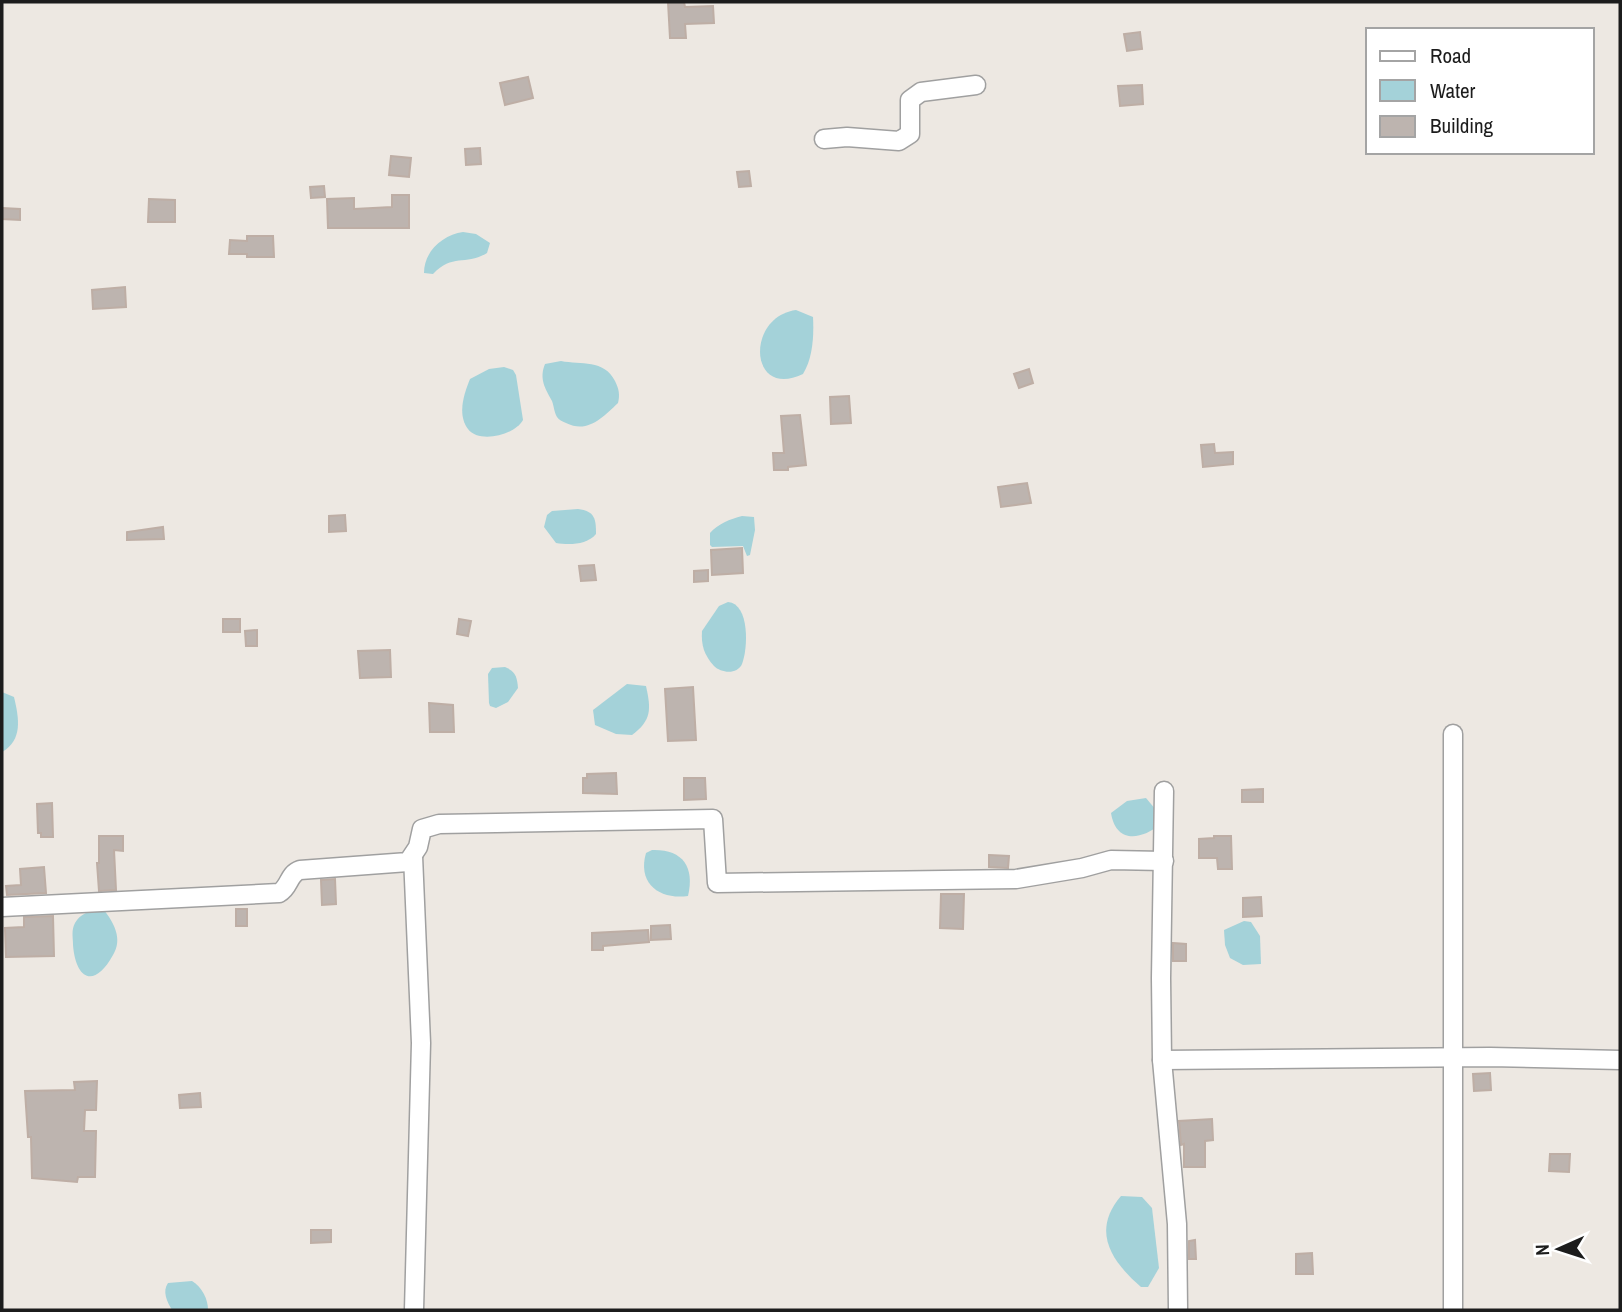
<svg xmlns="http://www.w3.org/2000/svg" width="1622" height="1312" viewBox="0 0 1622 1312" font-family="'Archivo Narrow',sans-serif">
<style>
.water{fill:#a4d2d9}
.building{fill:#bdb4af;stroke:#beaea5;stroke-width:2}
.lines{fill:none;stroke-linecap:round;stroke-linejoin:round}
.minor-casing{stroke:#a0a0a0;stroke-width:21}
.minor{stroke:#fff;stroke-width:18}
</style>
<rect width="100%" height="100%" fill="#ede8e2"/>
<g class="water">
<path d="M463 232 476 234 490 243 487 253C466 266 453 253 433 274L424 273C424 251 443 235 463 232Z"/>
<path d="M796 310 813 317C814 335 813 358 803 374 749 400 745 317 796 310Z"/>
<path d="M561 361C581 365 604 359 615 381 619 389 620 395 618 403 603 417 588 434 566 423 562 421 559 420 557 417 554 412 554 406 552 401 545 388 539 379 545 364Z"/>
<path d="M504 367 513 370 516 375 523 420C515 435 479 444 468 429 457 414 464 394 470 379L489 369Z"/>
<path d="M578 509C595 511 596 519 596 534 587 545 569 545 556 543L544 527 547 515 552 511Z"/>
<path d="M742 516 754 517 755 530 750 555 747 556 743 546 712 547 710 545V533C718 524 730 519 742 516Z"/>
<path d="M728 602C750 604 748 649 742 664 737 675 721 673 714 666 704 655 701 645 702 631L719 606Z"/>
<path d="M505 667C516 672 517 677 518 688L508 702 496 708 490 706 489 703 488 674 492 668Z"/>
<path d="M627 684 646 686C651 709 652 720 632 735L616 734 595 725 593 710Z"/>
<path d="M2 692 14 697C19 718 23 740 2 752Z"/>
<path d="M1146 798 1156 810 1161 824C1141 840 1116 844 1111 813L1127 801Z"/>
<path d="M652 850C682 849 695 866 688 896 660 900 637 884 646 853Z"/>
<path d="M98 909 104 910C114 923 123 939 113 955 95 988 76 981 73 945 73 938 71 930 75 923 80 914 89 911 98 909Z"/>
<path d="M1244 921 1251 922 1260 936 1261 964 1243 965 1230 958 1225 945 1224 930Z"/>
<path d="M1121 1196 1142 1197 1152 1208 1159 1268 1148 1287H1141C1111 1261 1091 1231 1121 1196Z"/>
<path d="M192 1281C202 1287 208 1299 208 1310H172C167 1302 162 1291 168 1283Z"/>
</g>
<g class="building">
<path d="M668 2H684L685 7 713 6 714 23 685 24 686 38H670Z"/>
<path d="M1140 32 1142 49 1127 51 1124 34Z"/>
<path d="M528 77 533 98 505 105 500 83Z"/>
<path d="M1142 85 1143 104 1120 106 1118 86Z"/>
<path d="M480 148 481 164 466 165 465 149Z"/>
<path d="M391 156 411 158 409 177 389 175Z"/>
<path d="M749 171 751 186 739 187 737 172Z"/>
<path d="M324 186 325 197 311 198 310 187Z"/>
<path d="M392 195H409V228H328L327 199 354 198V209L392 207Z"/>
<path d="M149 199 175 200V222H148Z"/>
<path d="M2 208 20 209V220L2 219Z"/>
<path d="M247 236H273L274 257H247V254H229L230 240 247 241Z"/>
<path d="M125 287 126 307 93 309 92 290Z"/>
<path d="M1029 369 1033 383 1019 388 1014 374Z"/>
<path d="M849 396 851 423 831 424 830 397Z"/>
<path d="M800 415 806 465 788 467V470H774L773 453H784L781 416Z"/>
<path d="M1214 444 1215 453 1233 452V464L1203 467 1201 445Z"/>
<path d="M1027 483 1031 503 1001 507 998 487Z"/>
<path d="M345 515 346 531 329 532V516Z"/>
<path d="M163 527 164 539 127 540V532Z"/>
<path d="M742 548 743 573 712 575 711 550Z"/>
<path d="M594 565 596 580 581 581 579 566Z"/>
<path d="M708 570V581L694 582V571Z"/>
<rect x="223" y="619" width="17" height="13"/>
<path d="M459 619 471 621 468 636 457 634Z"/>
<path d="M257 630V646H246L245 631Z"/>
<path d="M390 650 391 677 360 678 358 651Z"/>
<path d="M693 687 696 740 668 741 665 689Z"/>
<path d="M429 703 453 705 454 732H430Z"/>
<path d="M616 773 617 794 583 793V778H587V774Z"/>
<path d="M684 778H705L706 799 684 800Z"/>
<path d="M1263 789V802H1242V790Z"/>
<path d="M52 803 53 837H41V833H38L37 804Z"/>
<path d="M99 836H123V851L114 850 116 890 99 891 97 863H99Z"/>
<path d="M1214 836H1231L1232 869H1218L1217 858H1199V839L1214 838Z"/>
<path d="M989 855 1009 856 1008 868 989 867Z"/>
<path d="M44 867 46 893 7 895 6 886 21 885 20 869Z"/>
<path d="M335 879 336 904 322 905 321 880Z"/>
<path d="M941 894H964L963 929 940 928Z"/>
<path d="M1261 897 1262 916 1243 917V898Z"/>
<rect x="236" y="909" width="11" height="17"/>
<path d="M53 916 54 956 6 957 5 928 24 927V917Z"/>
<path d="M670 925 671 939 651 940V926Z"/>
<path d="M648 930 649 942 603 946V950H592V933Z"/>
<path d="M1173 943 1186 944V961H1173Z"/>
<path d="M1490 1073 1491 1090 1474 1091 1473 1074Z"/>
<path d="M97 1081 96 1110H85L84 1131H96L95 1177H78L77 1182 32 1178 31 1137H28L25 1091 75 1090 74 1082Z"/>
<path d="M200 1093 201 1107 180 1108 179 1095Z"/>
<path d="M1212 1119 1213 1140 1205 1141V1167H1184V1144L1181 1145 1179 1121Z"/>
<path d="M1550 1154H1570L1569 1172 1549 1171Z"/>
<path d="M311 1230H331V1242L311 1243Z"/>
<path d="M1195 1240 1196 1259H1189V1241Z"/>
<path d="M1312 1253 1313 1274H1296V1254Z"/>
</g>
<g class="lines">
<g class="minor-casing">
<g id="minor">
<path d="M824 139 847 137 899 141 910 134V100L921 92 976 85"/>
<path d="M1453 734V1310"/>
<path d="M1164 791 1161 978 1162 1060 1177 1224 1178 1308"/>
<path d="M413 856 421 1043 414 1310"/>
<path d="M2 907 279 893C290 887 288 874 300 870L408 862 418 847 422 829 439 824 713 819 717 883 1016 879 1082 868 1111 860 1164 861"/>
<path d="M1162 1060 1490 1057 1620 1060"/>
</g>
</g>
<use href="#minor" class="minor"/>
</g>
<rect width="1622" height="1312" fill="none" stroke="#1c1c1c" stroke-width="7"/>
<rect x="1366" y="28" width="228" height="126" fill="#ffffff" stroke="#a4a4a4" stroke-width="2"/>
<rect x="1380" y="51" width="35" height="10" fill="#ffffff" stroke="#a4a4a4" stroke-width="2"/>
<text x="1430" y="63" font-size="21" fill="#1c1c1c">Road</text>
<rect x="1380" y="80" width="35" height="21" fill="#a4d2d9" stroke="#a4a4a4" stroke-width="2"/>
<text x="1430" y="98" font-size="21" fill="#1c1c1c">Water</text>
<rect x="1380" y="116" width="35" height="21" fill="#bdb4af" stroke="#a4a4a4" stroke-width="2"/>
<text x="1430" y="133" font-size="21" fill="#1c1c1c">Building</text>
<g transform="translate(1559 1249) rotate(267)" stroke="#ffffff" stroke-width="5" paint-order="stroke">
<path d="M0-5L12 26L0 18L-12 26Z" fill="#1c1c1c"/>
<text y="-10" font-size="19" font-weight="bold" text-anchor="middle" fill="#1c1c1c">N</text>
</g>
</svg>
